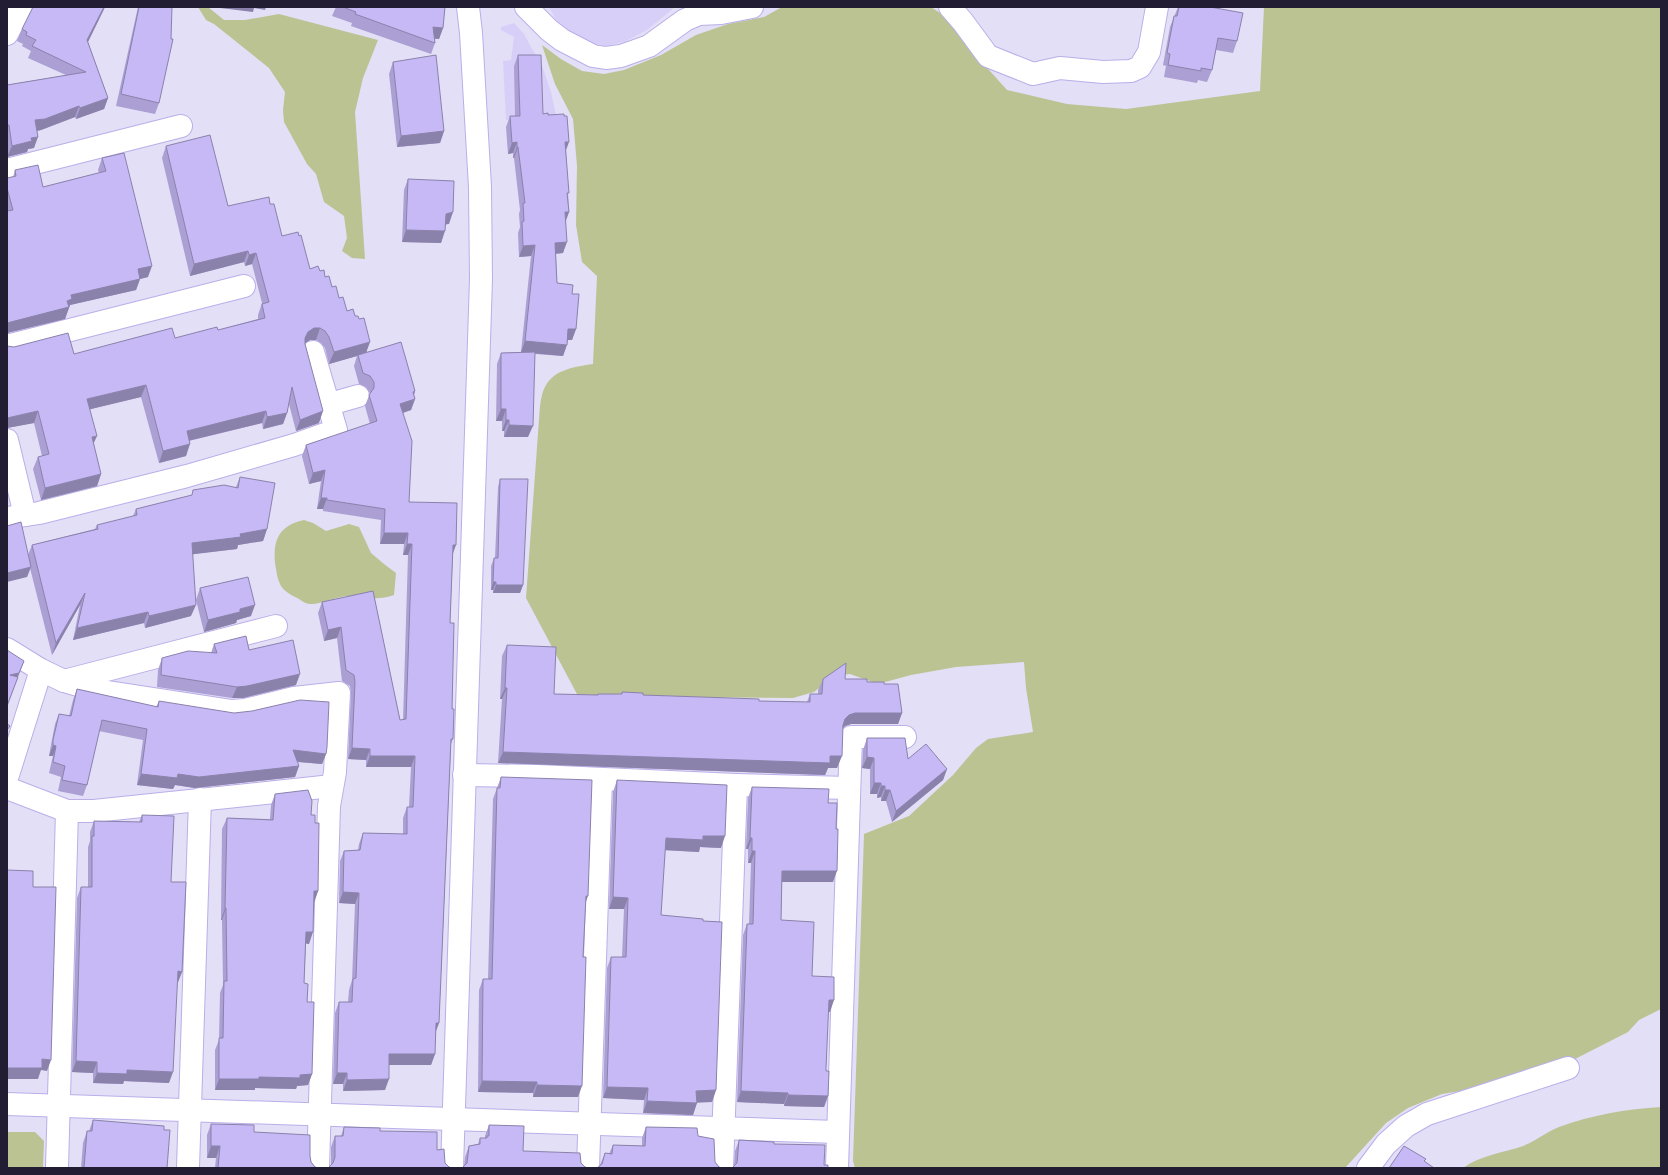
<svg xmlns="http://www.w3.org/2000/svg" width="1668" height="1175" viewBox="0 0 1668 1175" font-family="Helvetica,sans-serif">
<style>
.built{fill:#d8cff8}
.green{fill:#bcc393}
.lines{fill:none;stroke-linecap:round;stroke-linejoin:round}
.minor-casing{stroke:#bbaee9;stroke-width:24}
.minor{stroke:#fff;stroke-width:22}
.wall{fill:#ab9fd3}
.shaded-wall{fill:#8b82ac}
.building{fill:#c7b9f5;stroke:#8b82ac}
</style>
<rect width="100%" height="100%" fill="#e3dff7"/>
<g class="built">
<path d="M549 7H675L647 30 624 42 606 46 590 43 574 34 558 23Z"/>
<path d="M514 23 524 34 532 49 541 62 551 92 556 115 506 120 503 61 511 60 514 37 501 30V27Z"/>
</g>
<g class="green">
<path d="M198 7H208L224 20H245L279 14 378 40 363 78 355 112 365 259 352 258 342 251 347 238 344 216 324 202 316 174 307 164 284 122 283 110 285 92 269 68 214 24 206 20Z"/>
<path d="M782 7H931L952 21 981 61 1007 90 1067 104 1126 109 1260 91 1264 7H1661V1009L1639 1020 1628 1032 1575 1059 1490 1086 1442 1094 1408 1108 1386 1123 1345 1168H855L853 1161 864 834 909 816 953 775 976 748 988 739 1033 732 1026 688 1024 662 956 667 911 675 878 684 850 674 834 676 814 692 793 698 578 696 526 598 540 406C541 400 542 392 545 387 554 369 575 367 593 364L597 276 582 262 576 225 577 166 573 119 555 84 542 45 561 59 582 71 604 74 624 70 661 55 696 35 728 24 764 17Z"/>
<path d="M304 520 313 523 326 531 349 524 359 527 371 553 384 564 396 573 394 595C378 601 366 597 349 596 337 596 320 605 310 604 306 604 302 601 299 599 293 596 285 592 281 586 278 581 277 575 276 569 272 544 276 526 304 520Z"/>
<path d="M1661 1107V1168H1463C1481 1155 1503 1153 1523 1146 1536 1141 1546 1132 1559 1127 1592 1115 1626 1109 1661 1107Z"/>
<path d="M7 1132H35L44 1141 43 1168H7Z"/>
</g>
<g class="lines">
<g class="minor-casing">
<g id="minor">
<path d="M526 7 549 30 562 40 593 56 606 58 621 56 649 46 685 20 699 14 721 13 752 7"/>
<path d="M950 7 963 22 988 56 1033 74 1060 68 1103 72 1131 71 1140 67 1149 52 1157 7"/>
<path d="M7 34 21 7"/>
<path d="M7 170 181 126"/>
<path d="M7 346 244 286"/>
<path d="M330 404 358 396"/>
<path d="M7 440 25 515"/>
<path d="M7 518 39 513 187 476 294 445 336 430 313 352"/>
<path d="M7 649 41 670 64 681 95 690 232 711 245 710 294 698 339 693 335 772 329 806 318 1168"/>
<path d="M64 681 276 626"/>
<path d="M464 775 537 776 736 785 849 788"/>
<path d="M7 778 41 670"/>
<path d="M7 788 67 811H94L332 786"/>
<path d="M7 1104 837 1132"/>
<path d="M57 1168 67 811"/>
<path d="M188 1168 200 799"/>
<path d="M452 1168 481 279 480 187 471 33 468 7"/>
<path d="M588 1168 601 779"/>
<path d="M722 1168 736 785"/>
<path d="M837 1168 851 737H905"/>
<path d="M1368 1168 1386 1144 1406 1126 1427 1114 1568 1068"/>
</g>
</g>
<use href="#minor" class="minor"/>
</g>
<g class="wall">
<path d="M105 7 88 42 108 98 104 109 76 119 75 117 41 130 37 131 34 148 28 149 27 152 7 157V85L66 75 28 58 31 51 22 46 23 44 17 41 22 29Z"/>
<path d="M138 7H172L159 103 155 114 116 106Z"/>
<path d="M336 7H445L443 28 439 39H434L435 43 431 54 351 26 352 23 332 16Z"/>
<path d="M1178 7H1210L1237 41 1233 53 1216 50 1212 70 1207 82 1198 80 1197 83 1164 77 1166 66 1163 65 1170 27Z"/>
<path d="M518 55 543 114 548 115 566 151 569 212 566 220 563 253 556 254 557 283 572 294 576 329 572 340H568L563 356 535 354 528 437H504V431H502V421H496L497 364 501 353 521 352 531 256 519 257 518 233 520 227 519 214 520 210 514 158H513V153L508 154 506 127 510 116H515L514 66Z"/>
<path d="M393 62 444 131 440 143 397 147 389 74Z"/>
<path d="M166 146 228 206 270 204 282 236 310 269 320 271 325 277 332 287 347 311 355 316 367 352 415 391 414 395 415 399 411 410 403 413 409 502 453 553 450 623 453 739 451 744 439 1023 435 1032V1054L431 1065H389L385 1090 343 1091V1084H333L335 1013 339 1002H348L349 990 352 980 355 904 339 903 340 861 344 851 358 850 359 844 363 833 403 834V818L407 807H409L411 767H366V760L348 759 351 693 350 686 342 681 337 638 324 641 318 613 322 602 373 591 400 720H403L408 555H403L404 544H380L381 520 323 511V509H317L321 481 309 484 302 456 306 445 370 424 365 406 370 393 366 387 359 384 354 366 357 356 329 364 325 348 321 343 316 340H310L305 343 319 423 296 431 289 404 287 413 283 424 263 429 262 423 189 441 186 456 159 463 141 397 90 409 93 444 101 474 97 486 41 500 33 469 38 457 42 456 34 423 7 428 74 354 175 338 218 330 258 319V315L262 303 252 264 245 266 244 262 190 276 162 158Z"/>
<path d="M102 158 148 277 140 279 136 290 70 305 65 319 7 333V178L13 177 15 170 43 187 99 173 98 170Z"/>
<path d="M408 179 449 224H446L441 243 402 242 404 190Z"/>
<path d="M240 477 267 529 263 541 238 545 237 549 192 554 191 616 145 628 144 623 73 640 80 605 52 655 30 568 27 577 28 555 32 545 95 529 97 525 133 516 136 509 192 495 193 490 236 487Z"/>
<path d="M500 479 523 585 520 593H493V590H491V566L494 558H495L498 487Z"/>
<path d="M200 588 251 616 237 620 236 623 204 632 196 600Z"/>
<path d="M214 644 249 650 296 685 243 698H232L157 687 158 670 162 658 211 653Z"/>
<path d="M507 645 554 694 597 695 598 694H621L622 692 643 695 759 701 807 702 810 694H818V690L823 679H845L884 684 902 713 898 724H851L845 726 843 728 837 768H828L825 775 498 763 502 699H500L502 656Z"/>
<path d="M77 689 156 707 159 701 326 754 322 764 297 762 299 766 295 777 195 788 175 785 173 789 137 785 143 740 99 731 87 785 83 796 58 791 61 777 49 773 53 756H49L50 750 55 724 59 714 69 716 73 700Z"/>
<path d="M867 738 908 759 947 769 943 780 892 822 886 801H881V797L877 798V794H870V769L862 768 863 750Z"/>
<path d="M501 777 585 904 578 1097H533V1093L478 1092 479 990 483 979H488L493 799Z"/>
<path d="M617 780 721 848 700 847 699 852 665 850 661 915 716 1090 712 1102H697L693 1115 643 1113 644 1100 603 1098 607 968 611 957H622L624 909H609L613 792Z"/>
<path d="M752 787 828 803 833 882H782L781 920 812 976 830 1012H828L826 1068 828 1096 824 1107 784 1106V1104L737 1102 743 935 747 924H749L751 863H748V849H746L748 798Z"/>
<path d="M275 794 311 815 318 891 314 902 309 944 306 943 304 983 307 1002 312 1074 308 1085 297 1086 296 1089 255 1088V1090H215V1050L219 1040 220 993 223 985 222 920H221L222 829 227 818 270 819 271 805Z"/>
<path d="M142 815 171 882 182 972 178 982H177L169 1083 124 1081 123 1084 93 1083V1073L72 1072 77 898 81 887H88V847L90 841V832L94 821 139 822Z"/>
<path d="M93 1120 167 1168H81L83 1143 87 1131H89Z"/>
<path d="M211 1124 254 1132 310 1156 311 1162 315 1167 318 1168H215L216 1158H207V1135Z"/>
<path d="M489 1125 523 1151 581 1163 585 1167 462 1168 464 1166 465 1157 469 1146 478 1144 480 1138H485V1136Z"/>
<path d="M344 1127 380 1131 437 1150 445 1163 449 1167 328 1168 331 1165V1147L335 1136H341Z"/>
<path d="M646 1127 698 1136 715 1162 719 1167 600 1165 605 1153 609 1154 613 1145 642 1146V1138Z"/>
<path d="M739 1140 774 1144 824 1165 732 1168 734 1166 735 1151Z"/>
</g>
<g class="shaded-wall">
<path d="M104 7H105L83 52 87 40Z"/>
<path d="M221 7H266L265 10 254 8 253 12 220 8Z"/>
<path d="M433 27 443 28 439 39 429 38Z"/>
<path d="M108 98 104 109 76 119 80 108Z"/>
<path d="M79 106 75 117 41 130 31 132 35 120Z"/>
<path d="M444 131 440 143 397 147 401 136Z"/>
<path d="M38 137 34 148 28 149 27 152 7 157 12 146 31 138Z"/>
<path d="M517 142 513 153 508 154 512 143Z"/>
<path d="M565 142H569L565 153Z"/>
<path d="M517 147H518L514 158H513Z"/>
<path d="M453 212 449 224 442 225 446 214Z"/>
<path d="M565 212H569L565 223Z"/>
<path d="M406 230 445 231 441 243 402 242Z"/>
<path d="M567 242 563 253 551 254 555 243Z"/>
<path d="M535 245 531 256 519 257 523 246Z"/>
<path d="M248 251 244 262 190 276 194 264Z"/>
<path d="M256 253 252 264 245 266 249 255Z"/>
<path d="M152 266 148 277 140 279 136 290 70 305 65 319 7 333V323L67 301 71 295 138 269Z"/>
<path d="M314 328H320L316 340H310L304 344 305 338 308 332Z"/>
<path d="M568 329H576L572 340H564Z"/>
<path d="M525 341 567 345 563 356 521 352Z"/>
<path d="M370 342 366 353 358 355 357 356 329 364 334 352Z"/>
<path d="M146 385 141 397 83 411 87 399Z"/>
<path d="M415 391 412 401 415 399 411 410 396 415 400 404 413 392Z"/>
<path d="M501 409H506L502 421H496Z"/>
<path d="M38 411 34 423 7 428V418Z"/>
<path d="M266 411 262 423 183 442 187 431Z"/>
<path d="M323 411 319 423 296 431 300 420Z"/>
<path d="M287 413 283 424 263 429 267 417Z"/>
<path d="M506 420H509L504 431H502Z"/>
<path d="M509 425 533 426 528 437H504Z"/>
<path d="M97 436 92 447V437Z"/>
<path d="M190 444 186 456 159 463 163 451Z"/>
<path d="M325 470 321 481 309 484 313 473Z"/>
<path d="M101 474 97 486 41 500 45 488Z"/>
<path d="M321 498H327L323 509H317Z"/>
<path d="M267 529 263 541 238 545 237 549 187 555 192 543 240 534Z"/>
<path d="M384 533H408L404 544H380Z"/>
<path d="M407 544H412L408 555H403Z"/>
<path d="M453 545H456L452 556Z"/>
<path d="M31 567 27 577 7 582V573Z"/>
<path d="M493 582H496L493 590H491Z"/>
<path d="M496 585H523L520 593H493Z"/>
<path d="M85 593 80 605 52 655 56 643Z"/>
<path d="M196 605 191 616 145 628 149 616Z"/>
<path d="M255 605 251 616 237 620 236 623 204 632 208 620 240 609Z"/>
<path d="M148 612 144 623 73 640 77 628Z"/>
<path d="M341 627 337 638 324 641 328 630Z"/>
<path d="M24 661 7 706 10 675Z"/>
<path d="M300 674 296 685 243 698H232L237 687Z"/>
<path d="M505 688H507L502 699H500Z"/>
<path d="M855 713H902L898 724H851L845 726 841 730 845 719 849 715Z"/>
<path d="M53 745 56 746 53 756H49Z"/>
<path d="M352 748 370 749 366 760 348 759Z"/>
<path d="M293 750 326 754 322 764 289 761Z"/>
<path d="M503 752 830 756H842L837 768H828L825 775 498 763Z"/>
<path d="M370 756H415L411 767H366Z"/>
<path d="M867 757 874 758 870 769 862 768Z"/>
<path d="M299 766 295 777 195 788 175 785 173 789 137 785 141 774H178Z"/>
<path d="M947 769 943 780 892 822 896 811Z"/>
<path d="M874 783H881L877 794H870Z"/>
<path d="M881 786H885L881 797 877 798Z"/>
<path d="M885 790H890L886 801H881Z"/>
<path d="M703 836H725L721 848 700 847 699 852 662 850 666 838Z"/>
<path d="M750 838H752L748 849H746Z"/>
<path d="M752 851H755L751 863H748Z"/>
<path d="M782 871H837L833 882H778Z"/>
<path d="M314 891H318L314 903Z"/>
<path d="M343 892 359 893 355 904 339 903Z"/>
<path d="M586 896H588L584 907Z"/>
<path d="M613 897 628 898 624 909H609Z"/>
<path d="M225 908H226L222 920H221Z"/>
<path d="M306 932H313L309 944 302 943Z"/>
<path d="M178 971 182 972 178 982H174Z"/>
<path d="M829 1000H834L830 1012 825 1011Z"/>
<path d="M436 1023H439L435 1034Z"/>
<path d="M389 1054H435L431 1065H385Z"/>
<path d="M42 1059 51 1060 47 1071 41 1070 38 1079H7V1068Z"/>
<path d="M76 1061 97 1062 93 1073 72 1072Z"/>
<path d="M127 1070 173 1072 169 1083 124 1081 123 1084 93 1083 97 1073Z"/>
<path d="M337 1073H347L343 1084H333Z"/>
<path d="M312 1074 308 1085 297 1086 296 1089 255 1088V1090H215L219 1079Z"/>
<path d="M389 1079 385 1090 343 1091 347 1080Z"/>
<path d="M482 1081 537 1082 533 1093 478 1092Z"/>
<path d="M537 1085 582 1086 578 1097H533Z"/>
<path d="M607 1087 648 1088 644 1100 603 1098Z"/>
<path d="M716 1090 712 1102 692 1103 696 1091Z"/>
<path d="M741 1091 788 1093 784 1104 737 1102Z"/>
<path d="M788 1095 828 1096 824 1107 784 1106Z"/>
<path d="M647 1101 697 1103 693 1115 643 1113Z"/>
<path d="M211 1146H220L216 1158H207Z"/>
</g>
<g class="building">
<path d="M33 7H104L87 40 108 98 80 108 79 106 45 119 35 120 38 137 31 138 32 141 12 146 9 125H7V85L86 72 32 46 36 40 26 35 27 32 22 29Z"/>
<path d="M139 7H172L171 39H173L159 103 121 94Z"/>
<path d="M343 7H445L443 28 433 27 435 43 355 14 356 12Z"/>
<path d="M1179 7H1210L1243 13 1237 41 1218 38 1212 70 1201 68V71L1168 65 1170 54 1167 53 1174 16H1177Z"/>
<path d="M436 55 444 131 401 136 393 62Z"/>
<path d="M518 55H541L543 114 548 113V115L564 114V116H567L569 142H565L569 193H567L569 212H565L567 242 555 243 557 283 573 285 572 294H579L576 329H568L567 345 525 341 535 245 523 246 522 222 524 221 523 203H525L518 147H517V142L512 143 510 116H520Z"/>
<path d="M210 135 228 206 269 197 270 204H274L282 236 298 232 299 236 301 235 310 269 318 266 320 271 324 270 325 277 329 276 332 287 336 286 339 298 343 297 347 311 353 309 355 316H358L359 319 364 318 370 342 334 352 329 337 325 331 320 328H314L308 332 305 338V344L323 411 300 420 292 387 287 413 267 417 266 411 187 431 190 444 163 451 146 385 87 399 97 436 92 437 101 474 45 488 38 457 49 454 38 411 7 418V346L14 347 68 333 74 354 172 328 175 338 217 327 218 330 265 318 262 304 269 302 256 253 249 255 248 251 194 264 166 146Z"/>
<path d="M124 153 152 266 138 269 140 279 71 295 72 299 67 301 69 307 7 323V211L13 210 7 188V178L16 176 15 170 38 165 43 187 106 171 102 158Z"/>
<path d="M408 179 454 181 453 212 446 214 445 231 406 230Z"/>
<path d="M401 342 415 391 413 392 415 399 400 404 412 441 409 502 457 503 456 545H453L450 623H454L452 709H454L453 739H451L439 1023H436L435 1054H389V1079L347 1080V1073H337L339 1002H352L353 979 356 978 359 893 343 892 344 851 360 850 363 833 407 834V807H413L415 756H370V749L352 748 355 682 354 675 346 670 341 627 328 630 322 602 373 591 400 720 406 719 412 544H407L408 533H384L385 509 327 500V498H321L325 470 313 473 306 445 377 421 369 395 374 388V382L370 376 363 373 358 355Z"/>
<path d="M535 352 533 426 509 425V420H506V409H501V353Z"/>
<path d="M240 477 275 483 267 529 240 534 241 537 192 543 196 605 149 616 148 612 77 628 85 593 56 643 32 545 98 529 97 525 137 515 136 509 192 495 193 490 224 485 238 488Z"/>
<path d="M500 479H528L523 585H496V582H493L494 558H498Z"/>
<path d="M21 522 31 567 7 573V526Z"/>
<path d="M248 577 255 605 240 609V612L208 620 200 588Z"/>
<path d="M246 636 249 650 293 640 300 674 247 686 237 687 161 675 162 658 188 651 217 653 214 644Z"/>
<path d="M507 645 556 647 554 694 598 695V694H622V692L643 693V695L759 699V701L810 702V694H822L823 679 846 663 845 679H867V682H884V684H898L902 713H855L849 715 845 719 843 725 842 756H830V763L503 752 507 688H505Z"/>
<path d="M7 650 24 661 19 673 10 675 18 677 7 706Z"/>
<path d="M77 689 158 707 159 701 234 713 252 711 300 700 329 702 327 747 326 754 293 750 299 766 199 777 178 774 177 778 141 774 147 729 102 720 87 785 62 780 65 766 53 762 56 746 53 745V740L59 714 71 716Z"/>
<path d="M7 724 10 726 7 730Z"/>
<path d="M867 738H905L908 759 926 744 947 769 896 811 890 790H885V786H881V783H874V758L867 757Z"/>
<path d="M501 777 592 780 588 896H586L583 957H586L582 1086 537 1085V1082L482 1081 483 979H492L497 788H500Z"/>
<path d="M617 780 727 785 725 836H703V840L666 838 661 915 703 919V921L722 922 716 1090 696 1091 697 1103 647 1101 648 1088 607 1087 611 957H626L628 898 613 897Z"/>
<path d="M752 787 829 789 828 803H837L836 829H838L837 871H782L781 920 814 922 812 976 834 977V1000H829L826 1068V1071H829L828 1096 788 1095V1093L741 1091 747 924H753L755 851H752V838H750Z"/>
<path d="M308 790 312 801 311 815H315V823H319L318 891H314L313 932H306L304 983 308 984 307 1002H314L312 1074 300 1075V1078L259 1077V1079H219V1038H223L224 981H227L226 908H225L227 818 273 820 275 794Z"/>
<path d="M142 815 174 816 171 882H186L182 972 178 971 173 1072 127 1070V1074L97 1073V1062L76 1061 81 887H92V836H94V821L142 822Z"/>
<path d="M7 870 33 871V887H56L51 1060 42 1059V1068H7Z"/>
<path d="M93 1120 164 1126V1130H170L167 1168H84L87 1131H92Z"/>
<path d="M211 1124 254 1125V1132L310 1135V1156L311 1162 315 1167 318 1168H218L220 1146H211Z"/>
<path d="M489 1125 524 1126 523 1151 580 1153 581 1163 585 1167 588 1168H460H462L467 1163 469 1146 480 1144V1138H487V1136H489Z"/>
<path d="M344 1127 380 1128V1131L437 1132V1150L444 1149 445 1163 449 1167 452 1168H326H328L333 1163 335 1157V1136H343Z"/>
<path d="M646 1127 697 1128 698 1136 714 1139 715 1162 719 1167 722 1168H597L602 1164 605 1153 612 1154 613 1145 645 1146Z"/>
<path d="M739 1140 774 1142V1144L825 1145 824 1165H828V1168H730H732L737 1163Z"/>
<path d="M1404 1146 1426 1159 1424 1161 1434 1168H1389Z"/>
</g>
<rect width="1668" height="1175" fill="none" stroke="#221d33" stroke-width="16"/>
</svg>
